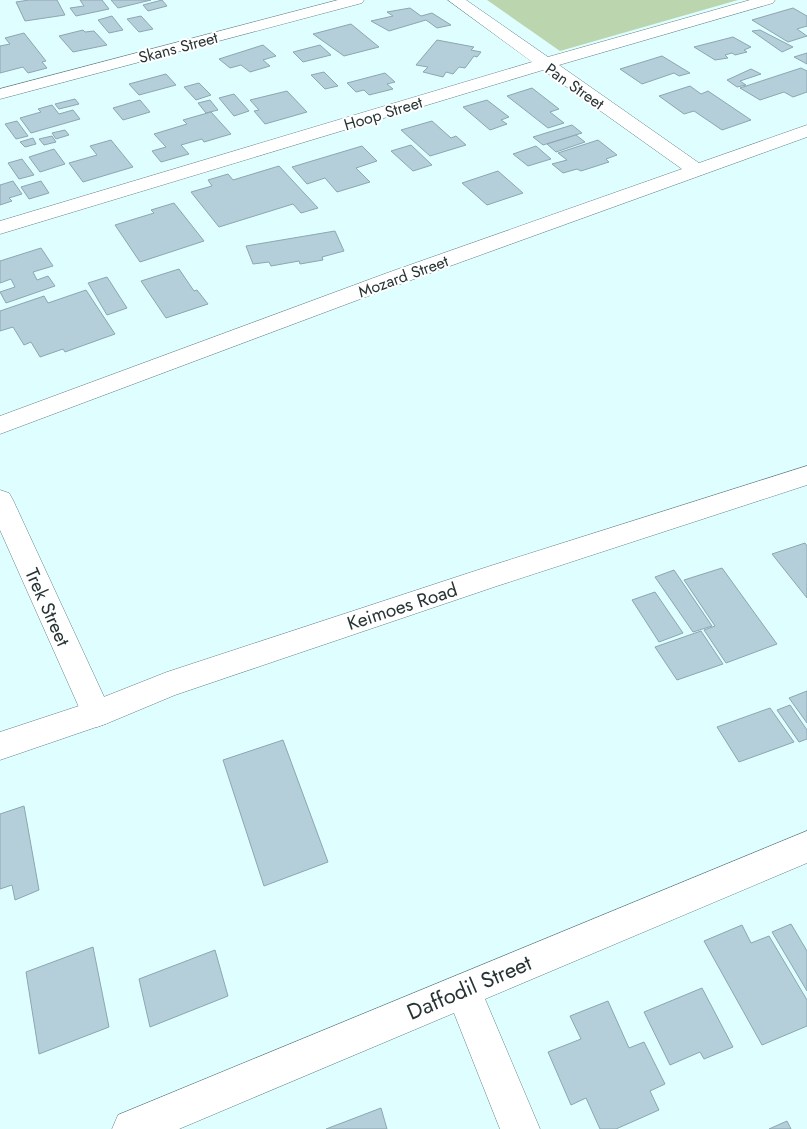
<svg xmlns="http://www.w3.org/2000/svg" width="807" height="1129" viewBox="0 0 807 1129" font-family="Jost,sans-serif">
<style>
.green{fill:#bbd6ae}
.building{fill:#b4ceda;stroke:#8da6b1}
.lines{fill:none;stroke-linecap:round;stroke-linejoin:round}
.minor-casing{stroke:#658182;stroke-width:1}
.tertiary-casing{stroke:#658182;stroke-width:1}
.minor{fill:#fff;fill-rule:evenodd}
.tertiary{fill:#fff;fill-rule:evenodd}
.labels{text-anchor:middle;stroke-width:4;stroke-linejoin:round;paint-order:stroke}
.far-street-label{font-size:16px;fill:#283434;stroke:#fff}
.street-label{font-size:19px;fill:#283434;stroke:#fff}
.near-street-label{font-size:22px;fill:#283434;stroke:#fff}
</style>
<rect width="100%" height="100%" fill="#dffeff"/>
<path class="green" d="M487 0H738L560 51Z"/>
<g class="building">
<path d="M29 0H57L65 15 25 21 16 2Z"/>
<path d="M80 0H102L109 9 76 16 70 8 84 6Z"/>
<path d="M111 0H151L118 8Z"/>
<path d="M162 0 167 6 148 11 143 5Z"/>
<path d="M410 8 421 16 432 13 451 25 437 28 426 20 389 31 371 21 393 16 387 12Z"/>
<path d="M793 8 807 16V26L797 29 807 36 788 42 752 20Z"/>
<path d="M112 16 123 30 109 33 98 20Z"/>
<path d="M141 16 153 29 139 32 127 19Z"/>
<path d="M351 24 379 47 344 56 313 34Z"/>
<path d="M83 30 85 32 94 31 107 45 73 52 59 36Z"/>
<path d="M760 30 793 47 782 52 752 31Z"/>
<path d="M24 33 46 61 42 62 47 68 28 73 23 67 0 73V46L10 44 5 38Z"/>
<path d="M733 37 751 47 744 50 747 52 735 55 732 53 725 55 728 58 715 60 694 47Z"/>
<path d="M437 40 474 47 471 50 481 52 477 57 474 56 465 68 459 67 453 74 446 72 443 77 423 72 428 67 416 65Z"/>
<path d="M263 45 276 56 263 60 270 66 250 72 241 65 230 68 219 59Z"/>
<path d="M320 45 331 55 303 62 293 52Z"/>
<path d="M807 53V64L794 57Z"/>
<path d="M662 56 690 73 679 76 674 73 642 84 620 69Z"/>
<path d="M801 68 807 71V92L793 97 784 92 760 100 740 88Z"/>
<path d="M751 69 761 74 740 81 746 85 737 87 727 80Z"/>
<path d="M324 72 338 86 325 89 311 75Z"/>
<path d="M385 73 395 82 387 84 393 89 369 95 364 90 356 92 347 83Z"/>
<path d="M166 74 176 85 139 95 129 84Z"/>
<path d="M199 83 211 95 196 100 184 87Z"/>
<path d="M690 86 701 94 708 91 751 120 722 130 694 111 684 114 659 96Z"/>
<path d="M532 88 559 109 550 112 564 123 548 128 507 96Z"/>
<path d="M287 91 307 112 265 124 254 111 259 110 250 100Z"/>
<path d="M234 94 249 111 234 116 219 98Z"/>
<path d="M75 99 79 104 59 109 55 104Z"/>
<path d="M140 100 150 112 123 120 113 108Z"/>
<path d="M210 100 218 110 206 113 198 103Z"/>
<path d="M487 100 509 117 501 120 507 124 490 130 463 107Z"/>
<path d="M52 105 59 114 73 110 80 119 31 133 20 118 41 112 38 109Z"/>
<path d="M211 112 231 134 204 142 202 139 181 145 189 154 161 162 152 151 166 147 154 134 187 124 183 120Z"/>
<path d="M17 121 28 136 16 139 5 124Z"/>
<path d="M432 121 451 138 456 136 466 145 430 156 401 130Z"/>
<path d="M572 125 582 133 543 145 533 137Z"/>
<path d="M65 130 69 135 56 139 52 133Z"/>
<path d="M576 135 585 142 556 152 547 144Z"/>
<path d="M52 136 56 142 44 145 39 139Z"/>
<path d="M33 138 36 144 25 147 20 142Z"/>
<path d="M111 140 133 167 83 182 69 163 97 155 90 146Z"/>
<path d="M598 140 617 155 606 159 609 162 581 171 577 169 563 173 552 164 567 160 558 153Z"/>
<path d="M411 145 432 165 413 171 391 151Z"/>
<path d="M362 146 377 161 356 168 370 182 337 192 325 178 307 184 292 167Z"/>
<path d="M536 146 551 159 528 166 513 154Z"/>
<path d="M54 149 65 164 40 172 29 157Z"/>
<path d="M22 159 34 175 19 179 8 163Z"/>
<path d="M279 166 318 208 301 213 293 204 219 227 191 192 212 186 208 180 228 174 233 180Z"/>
<path d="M498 171 523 193 487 205 462 183Z"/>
<path d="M13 181 22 194 9 198 12 201 0 205V185Z"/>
<path d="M41 181 49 193 29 199 21 187Z"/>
<path d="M174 203 204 241 140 262 115 225 154 213 151 210Z"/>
<path d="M335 231 344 251 322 257 323 260 300 264 299 261 271 266 269 262 253 264 246 246Z"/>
<path d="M41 248 53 266 33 272 37 280 48 276 55 286 6 303 0 292 15 287 11 279 0 283V261Z"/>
<path d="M179 269 194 291 197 290 208 304 166 318 141 281Z"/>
<path d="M107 277 127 308 107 315 88 283Z"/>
<path d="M86 290 115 334 65 352 63 349 40 357 31 342 24 345 13 327 0 331V311L44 296 48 303Z"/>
<path d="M805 543 807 546V598L772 554Z"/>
<path d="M722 568 777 644 726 663 704 630 715 626 684 580Z"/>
<path d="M674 570 712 626 693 632 655 577Z"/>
<path d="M655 592 683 633 659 642 632 600Z"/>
<path d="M701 631 723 664 677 680 655 647Z"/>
<path d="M807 691V723L789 698Z"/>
<path d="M790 705 807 730V739L799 742 777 710Z"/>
<path d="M770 708 794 742 739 762 717 727Z"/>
<path d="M283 740 328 862 264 886 223 760Z"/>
<path d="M24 806 39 890 15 900 12 885 0 889V814Z"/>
<path d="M791 924 807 951V991L772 932Z"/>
<path d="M742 925 751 943 769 936 807 1000V1026L762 1045 704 941Z"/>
<path d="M93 947 109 1027 39 1054 26 972Z"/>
<path d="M215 950 228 996 150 1027 139 979Z"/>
<path d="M702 988 733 1047 704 1059 700 1052 670 1065 644 1012Z"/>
<path d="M608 1001 629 1048 644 1042 665 1084 650 1091 659 1110 616 1129H600L586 1098 571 1105 548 1052 581 1039 570 1016Z"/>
<path d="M381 1108 387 1129H326Z"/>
<path d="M787 1121 791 1129H769Z"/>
</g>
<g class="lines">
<g class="minor-casing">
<g id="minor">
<path d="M338 0H364L362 3 0 99V89Z"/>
<path d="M448 0H466L548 57 750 0H775L773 3 559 65 699 163 807 125V137L403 283 0 434V416L387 273 682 169 543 70 0 234V221L532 62Z"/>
<path d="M0 490 9 493 13 500 112 714 108 723 97 727 86 723 82 714 0 530Z"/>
<path d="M807 831V863L485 999 540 1129H500L454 1013 179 1129H112L118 1115Z"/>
</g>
</g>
<g class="tertiary-casing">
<path id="tertiary" d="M807 466V485L494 587 175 695 108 723 0 760V732L91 702 167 672 487 567Z"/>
</g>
<use href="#minor" class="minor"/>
<use href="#tertiary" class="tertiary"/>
</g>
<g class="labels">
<g class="far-street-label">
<text transform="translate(178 47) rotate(-15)" y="6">Skans Street</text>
<text transform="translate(575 86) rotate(35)" y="6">Pan Street</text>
<text transform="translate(383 113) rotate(-17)" y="6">Hoop Street</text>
<text transform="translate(403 276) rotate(-20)" y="6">Mozard Street</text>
</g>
<g class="street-label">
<text transform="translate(402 606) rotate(-18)" y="7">Keimoes Road</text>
<text transform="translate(48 607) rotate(66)" y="7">Trek Street</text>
</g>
<g class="near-street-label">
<text transform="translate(469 987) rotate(-23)" y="8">Daffodil Street</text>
</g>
</g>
</svg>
